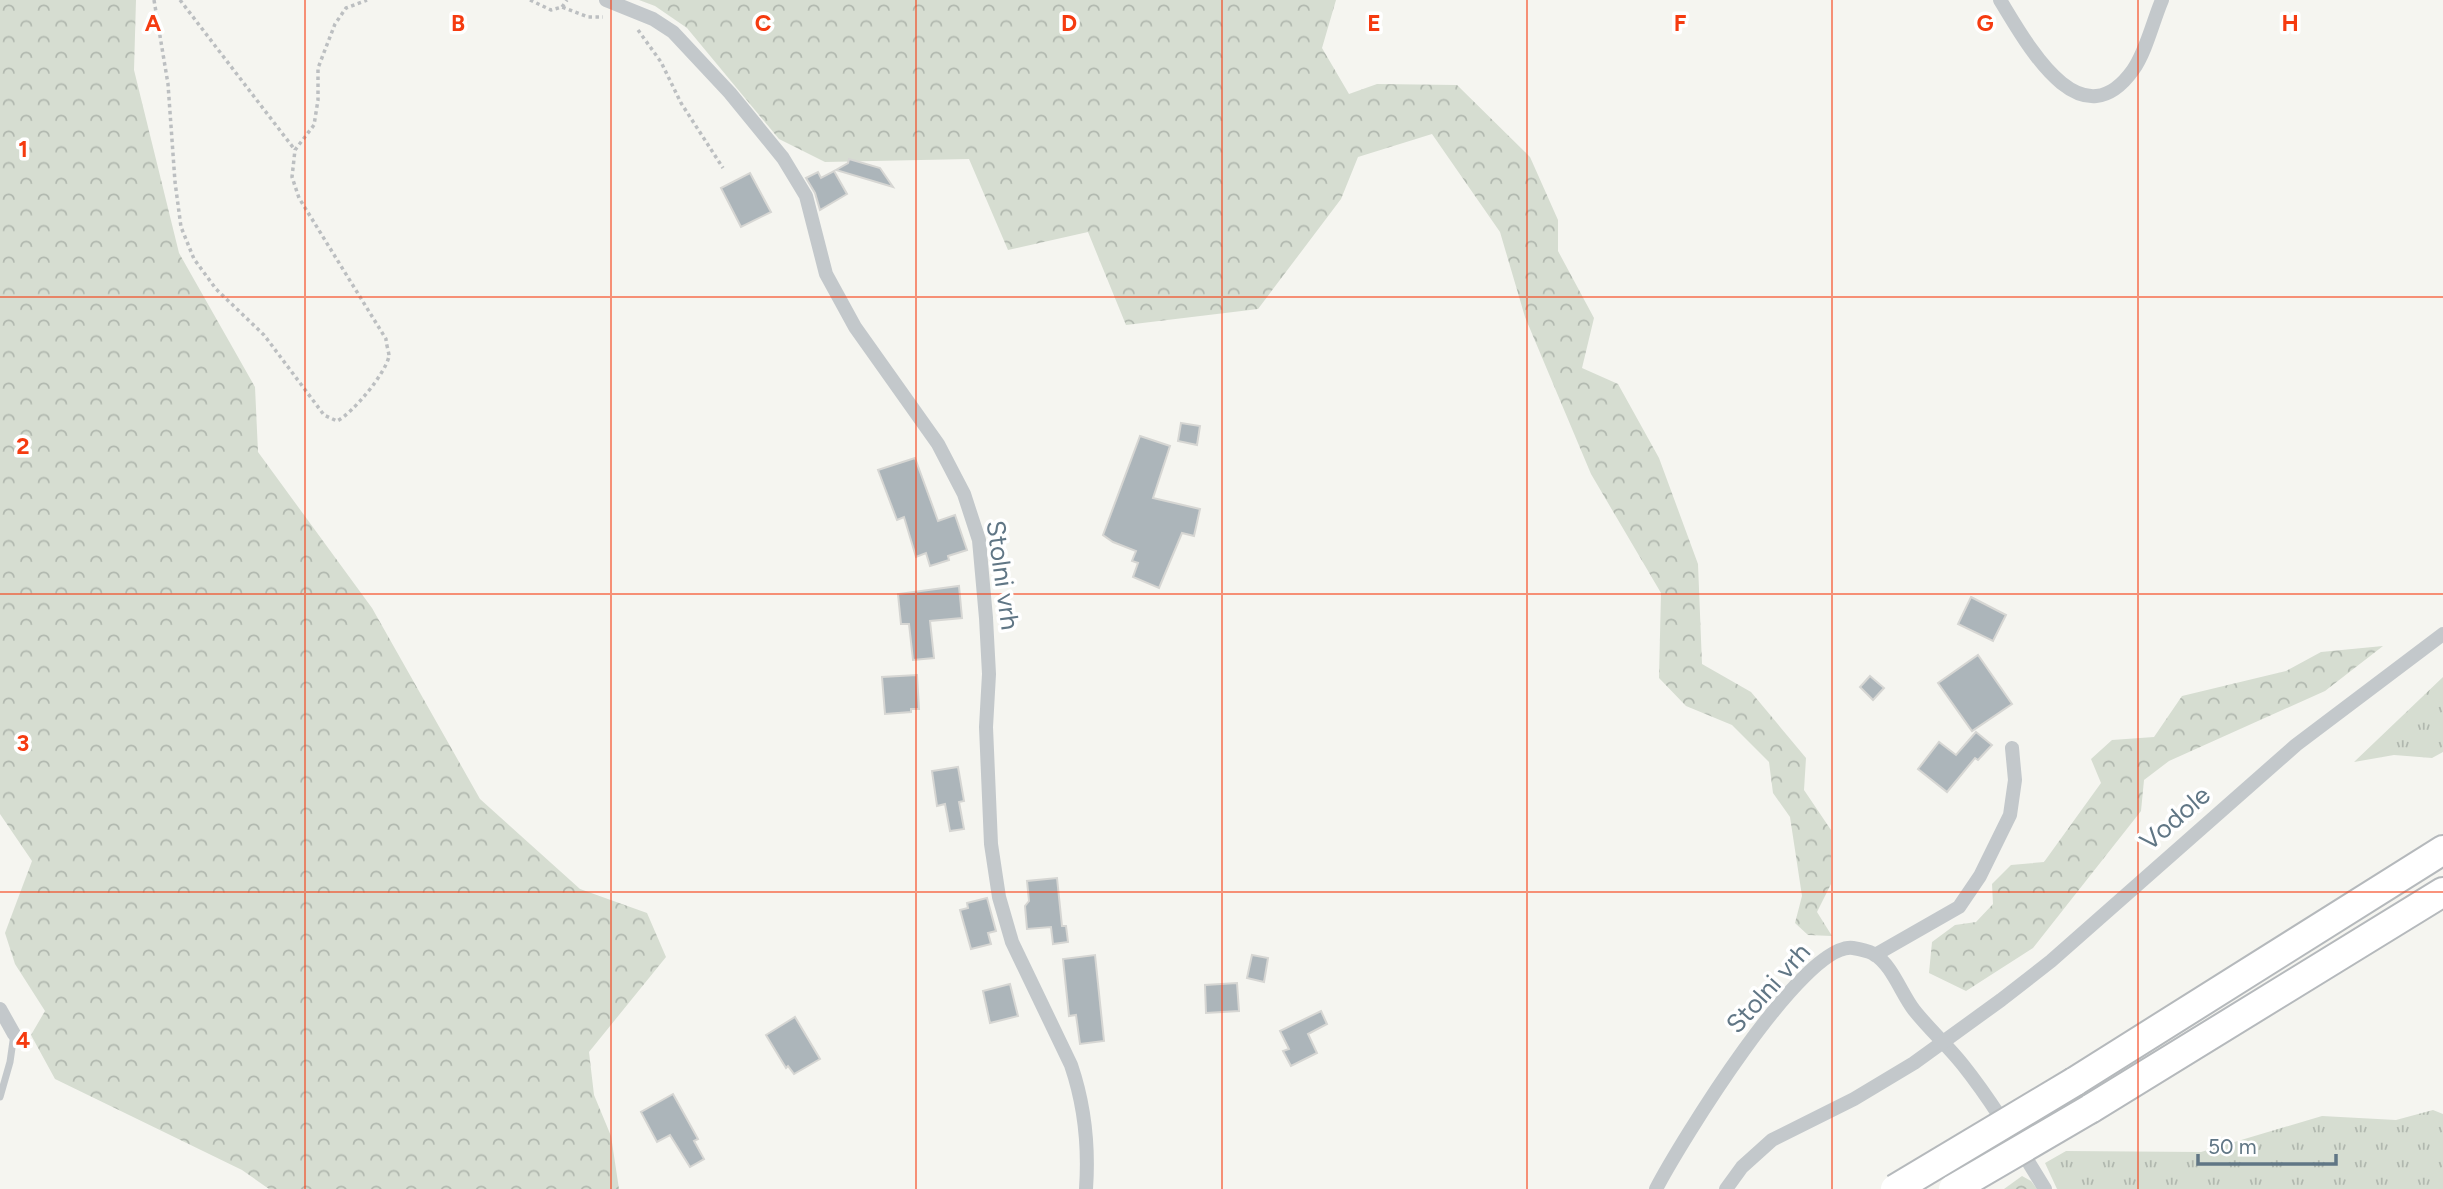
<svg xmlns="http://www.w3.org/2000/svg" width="2443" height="1189" viewBox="0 0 2443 1189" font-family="Figtree,sans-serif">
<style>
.grass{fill:url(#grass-tufts)}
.forest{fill:url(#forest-crowns)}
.building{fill:#acb5ba;stroke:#d6d6d3;stroke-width:2}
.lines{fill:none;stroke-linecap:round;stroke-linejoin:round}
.motorway-casing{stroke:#b5b9bc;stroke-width:32}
.path{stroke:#bcbfc1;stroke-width:3.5;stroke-dasharray:3.5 3.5;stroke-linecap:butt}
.service{stroke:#c3c8cb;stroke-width:7}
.minor{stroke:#c3c8cb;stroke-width:14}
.motorway{stroke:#fff;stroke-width:28}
.motorway-bridge-casing{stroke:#b5b9bc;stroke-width:32;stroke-linecap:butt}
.motorway-bridge{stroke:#fff;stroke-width:28}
.grid{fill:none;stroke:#f53b10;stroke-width:2;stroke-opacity:0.55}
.labels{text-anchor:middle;stroke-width:7;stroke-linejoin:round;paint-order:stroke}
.street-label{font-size:26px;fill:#607685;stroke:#fff}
.grid-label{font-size:23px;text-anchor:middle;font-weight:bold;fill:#f53b10;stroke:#fff;stroke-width:7;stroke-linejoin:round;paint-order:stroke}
</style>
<defs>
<pattern id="grass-tufts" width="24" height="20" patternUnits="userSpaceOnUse" patternTransform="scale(1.75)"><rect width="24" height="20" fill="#d6ddd1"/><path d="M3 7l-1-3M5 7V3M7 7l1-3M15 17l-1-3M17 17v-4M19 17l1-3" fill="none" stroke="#b1b8af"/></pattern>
<pattern id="forest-crowns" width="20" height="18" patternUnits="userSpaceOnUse" patternTransform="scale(1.75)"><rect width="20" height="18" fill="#d6ddd1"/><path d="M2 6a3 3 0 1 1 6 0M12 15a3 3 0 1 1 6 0" fill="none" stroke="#b1b8af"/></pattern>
</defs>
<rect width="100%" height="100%" fill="#f5f5f0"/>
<g class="grass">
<path d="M2443 677V752L2432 758 2394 755 2354 762Z"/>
<path d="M2433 1110 2443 1114V1189H2057L2045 1163 2066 1151 2201 1152 2322 1116 2396 1120Z"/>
</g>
<g class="forest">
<path d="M0 0H136L134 70 179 253 255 387 258 452 372 608 480 799 580 889 647 913 666 957 589 1052 594 1095 611 1136 619 1189H269L242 1170 55 1079 31 1035 45 1011 15 964 5 933 32 861 0 814Z"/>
<path d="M639 0H1336L1322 48 1349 94 1377 84 1457 85 1530 157 1558 220V251L1594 318 1582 368 1618 384 1659 458 1698 564 1702 664 1751 692 1806 758 1804 790 1831 830V884L1817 912 1832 936 1808 935 1795 923 1802 896 1790 817 1773 793 1769 762 1732 725 1686 706 1659 678 1661 593 1591 474 1525 317 1500 232 1432 134 1358 157 1341 199 1258 309 1126 325 1088 232 1008 250 969 159 825 162 779 139 687 28 655 6Z"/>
<path d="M2383 646 2325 691 2169 761 2144 780 2141 811 2033 948 1966 991 1929 973 1932 942 1955 925 1976 922 1993 904 1992 884 2011 865 2044 862 2101 783 2091 759 2112 740 2154 737 2182 696 2286 671 2321 652Z"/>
<path d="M2022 1176 2031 1181 2037 1189H2004Z"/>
</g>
<g class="building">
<path d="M849 159 880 168 893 187 836 170 848 163Z"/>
<path d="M834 171 847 194 820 210 815 193 806 178 818 172 821 178Z"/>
<path d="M750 173 771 212 741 227 721 188Z"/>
<path d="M1181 423 1200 426 1197 445 1178 441Z"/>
<path d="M1140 436 1170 446 1153 498 1200 509 1194 536 1182 533 1159 588 1133 577 1138 563 1132 561 1136 551 1113 542 1103 535Z"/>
<path d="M915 458 938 521 955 515 967 550 948 556 949 560 930 566 926 553 916 557 904 517 897 520 878 470Z"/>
<path d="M959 586 962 618 930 621 934 658 913 660 909 624H901L898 594Z"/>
<path d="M1971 597 2006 615 1993 641 1958 624Z"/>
<path d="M1978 655 2012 704 1972 731 1938 683Z"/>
<path d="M917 675 919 709H911V712L885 714 882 677Z"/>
<path d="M1870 676 1884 688 1873 700 1860 687Z"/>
<path d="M1976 732 1992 745 1978 760 1975 758 1947 792 1918 769 1939 742 1956 755Z"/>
<path d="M958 767 964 801 959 802 964 829 950 831 945 804 937 806 932 771Z"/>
<path d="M1057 878 1062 926H1066L1068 942 1053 944 1051 927 1027 929 1025 906 1029 901 1027 881Z"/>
<path d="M987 898 996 931 988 933 991 944 971 949 960 910 968 908 967 903Z"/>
<path d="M1095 955 1104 1041 1080 1044 1076 1015 1069 1016 1063 959Z"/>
<path d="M1252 955 1268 958 1264 982 1247 978Z"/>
<path d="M1237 983 1239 1011 1206 1013 1205 985Z"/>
<path d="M1010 984 1018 1016 990 1023 983 991Z"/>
<path d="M1321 1011 1327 1024 1308 1034 1317 1053 1291 1066 1283 1051 1289 1049 1280 1031Z"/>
<path d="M795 1017 820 1059 794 1074 788 1066 786 1068 766 1035Z"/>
<path d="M673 1094 698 1139 694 1141 704 1159 690 1167 670 1135 657 1142 641 1112Z"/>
</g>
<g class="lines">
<g class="motorway-casing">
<g id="motorway">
<path d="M2074 1082 2443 850"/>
<path d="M2090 1109 2443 892"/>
</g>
</g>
<g class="path">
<path d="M154 0 168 84 175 182 181 227 194 259 216 289 264 335 324 415 337 421C352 414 386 373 389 356 389 352 386 344 386 339L299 198 292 177 295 150 314 125 318 100V68L335 24 346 8 367 0"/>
<path d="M180 0 295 150"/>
<path d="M530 0 551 10 562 7 588 17H603"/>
<path d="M562 7 567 0"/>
<path d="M638 30 661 62 681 103 723 168"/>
</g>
<path class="service" d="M0 1097 10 1062 14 1034"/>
<g class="minor">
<path d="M606 0 653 19 673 32 730 93 783 158 806 196 826 274 855 327 938 444 964 494 979 540 986 618 989 674 986 727 991 844 999 897 1012 942 1071 1065C1085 1106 1089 1146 1086 1189"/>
<path d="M2000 0C2026 42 2080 144 2133 70 2146 52 2153 21 2162 0"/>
<path d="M1875 955 1959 907 1980 876 2010 815 2015 780 2012 748"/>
<path d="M0 1009 14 1034"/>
<path d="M1656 1189C1679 1145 1803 941 1853 948 1860 949 1868 951 1874 954 1892 965 1901 993 1914 1010 1929 1029 1948 1046 1963 1065 1994 1104 2019 1147 2045 1189"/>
<path d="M1726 1189 1742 1167 1772 1140 1854 1099 1914 1063 2001 1000 2051 961 2296 745 2443 634"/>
</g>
<use href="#motorway" class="motorway"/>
<g class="motorway-bridge-casing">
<g id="motorway-bridge">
<path d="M1895 1189 2074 1082"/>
<path d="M1953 1189 2090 1109"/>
</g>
</g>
<use href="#motorway-bridge" class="motorway-bridge"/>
</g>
<path class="grid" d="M305 0V1189M611 0V1189M916 0V1189M1222 0V1189M1527 0V1189M1832 0V1189M2138 0V1189M0 297H2443M0 594H2443M0 892H2443"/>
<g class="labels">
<g class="street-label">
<text transform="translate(1003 575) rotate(82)" y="9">Stolni vrh</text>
<text transform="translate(2175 818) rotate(-41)" y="9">Vodole</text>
<text transform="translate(1768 988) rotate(-48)" y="9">Stolni vrh</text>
</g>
</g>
<g class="grid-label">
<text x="153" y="31">A</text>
<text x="458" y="31">B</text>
<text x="763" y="31">C</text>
<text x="1069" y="31">D</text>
<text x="1374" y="31">E</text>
<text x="1680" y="31">F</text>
<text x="1985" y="31">G</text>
<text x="2290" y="31">H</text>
<text x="23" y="157">1</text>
<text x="23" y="454">2</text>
<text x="23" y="751">3</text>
<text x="23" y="1048">4</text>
</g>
<path d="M2198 1154v10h138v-10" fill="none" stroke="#607685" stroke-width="3.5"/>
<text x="2208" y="1154" font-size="21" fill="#607685" stroke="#ffffff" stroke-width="5" paint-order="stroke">50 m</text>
</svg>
